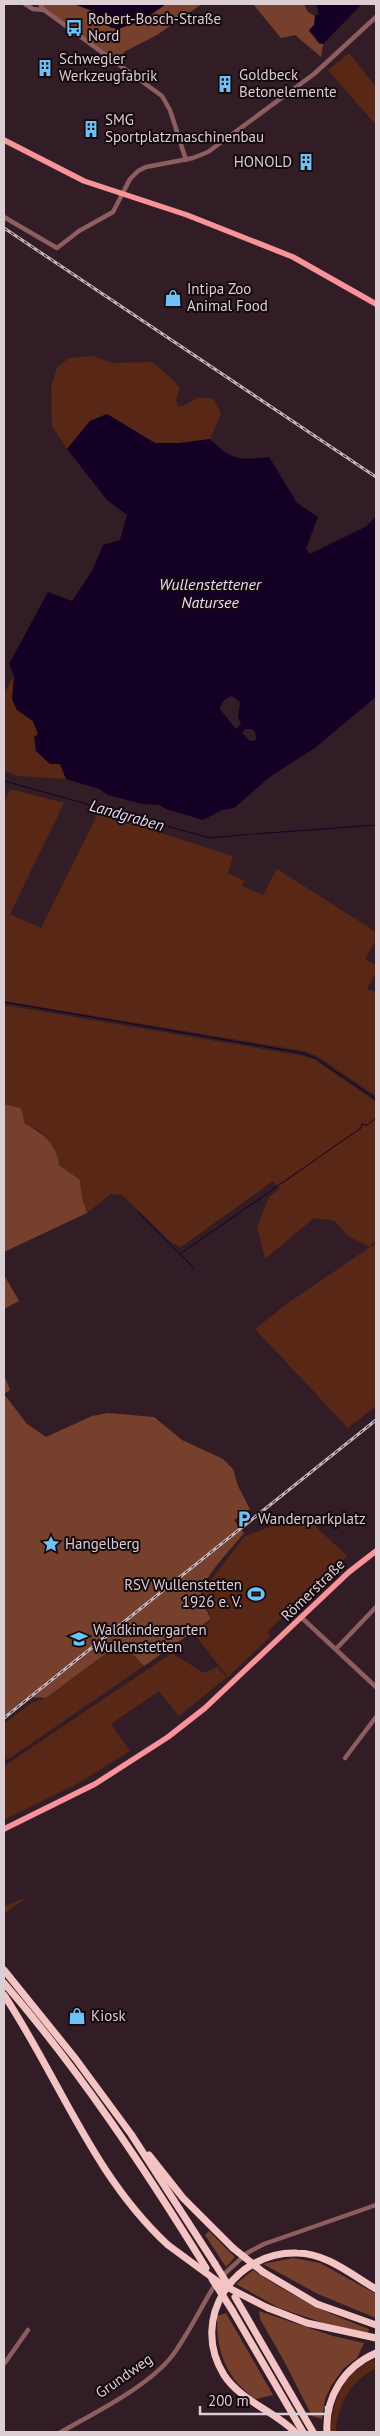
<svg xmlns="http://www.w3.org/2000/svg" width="380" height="2436" viewBox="0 0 380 2436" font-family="'PT Sans',sans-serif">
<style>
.green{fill:#582716}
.forest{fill:#77402d}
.water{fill:#150025;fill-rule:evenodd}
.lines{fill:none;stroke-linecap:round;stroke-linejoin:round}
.stream{stroke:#150025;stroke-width:1}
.minor{stroke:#8d5d5f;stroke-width:4.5}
.major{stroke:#f79399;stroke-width:5.5}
.highway{stroke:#f4c3c4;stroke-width:7}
.rail-casing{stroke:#c4b4bb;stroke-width:3}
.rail{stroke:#140a0e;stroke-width:1;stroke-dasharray:4;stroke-linecap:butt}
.highway-bridge{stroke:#f4c3c4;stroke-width:7}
.labels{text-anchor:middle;stroke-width:4;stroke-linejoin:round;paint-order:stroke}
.poi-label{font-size:15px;fill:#ddced4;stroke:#140a0e;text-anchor:start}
.street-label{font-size:15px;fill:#ddced4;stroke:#140a0e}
.water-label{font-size:16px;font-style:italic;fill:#e8daf9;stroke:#140a0e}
</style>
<rect width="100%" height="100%" fill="#321d26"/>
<g class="green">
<path d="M349 53 376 87V125L328 70Z"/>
<path d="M94 356 112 363 152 362 172 379 180 388 176 400 178 407 183 406 198 397 214 399 221 414 210 439 180 443H155L107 414 90 421 67 449 52 426 51 386 57 368 69 358Z"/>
<path d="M14 676 12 699 17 710 33 721 38 734 60 764 66 779 19 776 4 771V693Z"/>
<path d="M10 789 64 803 10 914 41 928 98 813 233 856 228 873 245 881 242 886 263 895 277 869 376 932V940L365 959 376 965V972L367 989 376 992V1096L317 1056 304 1051 4 1001V802Z"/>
<path d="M4 1005 298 1055 314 1059 376 1102V1406L348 1428 255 1329 288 1303 370 1247 348 1236 335 1221 314 1218 265 1259 257 1227 269 1197 280 1189 273 1181 181 1247 171 1242 122 1195 111 1194 87 1213 82 1198 80 1180 59 1165 40 1131 25 1124 21 1108 4 1104Z"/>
<path d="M299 1516 313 1524 347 1556 268 1631 270 1637 228 1677 194 1634 212 1619 204 1601 203 1590 245 1536Z"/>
<path d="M121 1642 144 1666 7 1760 4 1753V1724L31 1703 46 1698Z"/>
<path d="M172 1653 204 1673 217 1667 227 1677 179 1716 159 1691 111 1724 130 1751 77 1784 4 1820V1766Z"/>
<path d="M26 1898 4 1914V1906Z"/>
<path d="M376 2359V2368C351 2380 337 2406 336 2432H331C331 2401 345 2370 376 2359Z"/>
</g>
<g class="forest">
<path d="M40 4H74L90 10 110 27 118 29 143 20 166 4H202L157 35 124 52 121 62 117 63 44 10Z"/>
<path d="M253 4H304L308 12 315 16 314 26 309 31 319 44H323L321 57 295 35 281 38Z"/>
<path d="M4 1104 21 1108 25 1124C42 1132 57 1145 59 1165L80 1180 82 1198 87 1213 4 1252Z"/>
<path d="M4 1275 19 1301 4 1309Z"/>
<path d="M4 1375 10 1390 4 1394 27 1424 46 1437 92 1416 108 1413 154 1417 182 1440 223 1459 233 1469 238 1486 250 1509 234 1520 244 1533C232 1548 208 1572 202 1590 199 1599 207 1610 211 1619L144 1666 121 1642 46 1698 27 1697 4 1716Z"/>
<path d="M209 2231 235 2257 226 2267 205 2235Z"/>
<path d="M293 2258 320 2263 376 2294V2318L318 2294 263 2264Z"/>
<path d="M253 2270C293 2297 324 2312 369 2329L368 2333 324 2323 279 2308 236 2284Z"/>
<path d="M259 2311 333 2336 364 2343 357 2358 343 2369 331 2386 325 2399 322 2419 312 2416 284 2361 260 2319Z"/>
<path d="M226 2313 273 2395 256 2399C226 2379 216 2351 217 2316Z"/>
</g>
<g class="water">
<path d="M74 4H166L143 20 118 29 110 27 90 10Z"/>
<path d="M316 4H362L323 44 320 43 309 30 314 25 315 16 319 14Z"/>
<path d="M107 414 155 443H180L210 439C232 461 239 460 269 457L297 503 318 517 306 549 310 554 367 526 376 516V697L315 748 271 776 234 808 222 810 203 820 166 809 159 805 142 804 108 795 99 789 66 779 60 764H50L36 751 34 737 38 734 33 721 17 710 12 699 14 676 9 664 48 592 72 601 92 571 103 545 120 540 127 515 107 500 67 449 90 421ZM232 696 240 702 238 717 241 724 236 729 220 709C221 702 225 698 232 696ZM245 729H252L255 732 256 740 250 741 242 733Z"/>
</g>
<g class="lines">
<g class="stream">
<path d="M4 781 210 838 252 834"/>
<path d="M255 834 376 825"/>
<path d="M4 1002 302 1053 315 1058 376 1099"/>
<path d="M138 1212 194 1268"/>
<path d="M371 1246 376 1242"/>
<path d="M180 1254 361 1128 362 1124 367 1125 376 1118"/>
</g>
<g class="minor">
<path d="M25 4 33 9 44 10"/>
<path d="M40 4 44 10 162 96 170 110 186 160"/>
<path d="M4 217 57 248 79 231 113 212 130 179 138 171 146 167 193 158 208 152 314 74 376 17"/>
<path d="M302 1618 376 1687"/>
<path d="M336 1649 376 1607"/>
<path d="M345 1758 376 1717"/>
<path d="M221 2277 247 2253 264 2244 376 2205"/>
<path d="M4 2364 28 2330"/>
<path d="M61 2432C94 2413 149 2386 172 2356 189 2333 201 2307 216 2283"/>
</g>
<g class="major">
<path d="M4 140 84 181 187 215 293 257 376 304"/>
<path d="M4 1829 95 1784 168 1737 205 1708 349 1572 376 1551"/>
</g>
<g class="highway">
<path d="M4 1970 75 2058 131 2134 215 2264"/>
<path d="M4 1983C80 2071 145 2169 206 2268"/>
<path d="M4 1995C59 2078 93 2176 168 2245"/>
<path d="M149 2155 183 2198 233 2248"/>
<path d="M263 2272 317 2304 376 2325"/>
<path d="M235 2297 313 2432"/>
<path d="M268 2308 307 2323 376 2338"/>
<path d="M232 2310 303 2432"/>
<path d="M295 2432C274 2411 241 2401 224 2375 189 2319 234 2251 297 2253 326 2253 352 2275 376 2289"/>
<path d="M327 2432C325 2397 344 2367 376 2353"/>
</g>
<g class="rail-casing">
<g id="rail">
<path d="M4 228 376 477"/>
<path d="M4 1718 376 1420"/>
</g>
</g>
<use href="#rail" class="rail"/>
<g class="highway-bridge">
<path d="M168 2245 221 2284 268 2308"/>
<path d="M233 2248 263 2272"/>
<path d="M215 2264 230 2288"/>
<path d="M212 2279 232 2310"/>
</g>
</g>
<defs>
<g id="bus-bare" transform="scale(1.35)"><path d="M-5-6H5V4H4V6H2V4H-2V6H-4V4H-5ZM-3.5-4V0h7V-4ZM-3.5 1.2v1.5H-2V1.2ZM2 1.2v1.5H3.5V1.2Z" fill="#6fc2f4" stroke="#140a0e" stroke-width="2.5" paint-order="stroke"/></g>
<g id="building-bare" transform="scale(1.35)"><path d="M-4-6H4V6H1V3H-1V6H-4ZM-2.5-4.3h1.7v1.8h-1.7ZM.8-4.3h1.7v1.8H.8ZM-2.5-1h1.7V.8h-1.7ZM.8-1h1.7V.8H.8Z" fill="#6fc2f4" stroke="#140a0e" stroke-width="2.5" paint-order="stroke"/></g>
<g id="shop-bare" transform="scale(1.35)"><path d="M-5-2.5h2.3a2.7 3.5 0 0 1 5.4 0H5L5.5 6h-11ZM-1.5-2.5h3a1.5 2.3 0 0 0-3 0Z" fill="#6fc2f4" stroke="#140a0e" stroke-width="2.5" paint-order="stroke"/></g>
<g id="parking-bare" transform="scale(1.35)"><path d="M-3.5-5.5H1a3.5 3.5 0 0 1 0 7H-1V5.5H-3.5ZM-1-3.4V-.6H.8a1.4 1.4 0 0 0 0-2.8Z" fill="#6fc2f4" stroke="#140a0e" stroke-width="2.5" paint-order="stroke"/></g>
<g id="sight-bare" transform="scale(1.35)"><path d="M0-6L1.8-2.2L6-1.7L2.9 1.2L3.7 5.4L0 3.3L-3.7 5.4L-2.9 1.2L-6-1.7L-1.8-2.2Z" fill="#6fc2f4" stroke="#140a0e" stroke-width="2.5" paint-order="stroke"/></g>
<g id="stadium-bare" transform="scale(1.35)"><path d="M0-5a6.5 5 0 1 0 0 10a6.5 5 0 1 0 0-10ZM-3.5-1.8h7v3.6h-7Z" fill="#6fc2f4" stroke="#140a0e" stroke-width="2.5" paint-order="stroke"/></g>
<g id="school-bare" transform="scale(1.35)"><path d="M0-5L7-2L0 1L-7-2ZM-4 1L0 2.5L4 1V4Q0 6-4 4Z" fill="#6fc2f4" stroke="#140a0e" stroke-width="2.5" paint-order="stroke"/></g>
</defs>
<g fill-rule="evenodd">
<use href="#bus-bare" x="74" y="28"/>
<use href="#building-bare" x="45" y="68"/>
<use href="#building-bare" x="225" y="84"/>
<use href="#building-bare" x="91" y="129"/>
<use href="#building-bare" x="306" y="162"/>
<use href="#shop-bare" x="173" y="298"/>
<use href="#parking-bare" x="244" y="1519"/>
<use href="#sight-bare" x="51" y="1544"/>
<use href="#stadium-bare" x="256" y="1594"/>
<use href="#school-bare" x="79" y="1639"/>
<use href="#shop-bare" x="77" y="2016"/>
</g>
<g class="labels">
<g class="poi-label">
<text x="88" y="24">Robert-Bosch-Straße<tspan x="88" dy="17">Nord</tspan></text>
<text x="59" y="64">Schwegler<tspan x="59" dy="17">Werkzeugfabrik</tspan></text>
<text x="239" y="80">Goldbeck<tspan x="239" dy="17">Betonelemente</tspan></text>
<text x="105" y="125">SMG<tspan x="105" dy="17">Sportplatzmaschinenbau</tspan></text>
<text x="292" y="167" text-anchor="end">HONOLD</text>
<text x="187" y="294">Intipa Zoo<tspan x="187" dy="17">Animal Food</tspan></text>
<text x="258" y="1524">Wanderparkplatz</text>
<text x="65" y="1549">Hangelberg</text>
<text x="242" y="1590" text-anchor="end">RSV Wullenstetten<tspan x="242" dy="17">1926 e. V.</tspan></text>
<text x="93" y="1635">Waldkindergarten<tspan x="93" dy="17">Wullenstetten</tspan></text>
<text x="91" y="2021">Kiosk</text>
</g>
<g class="street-label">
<text transform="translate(313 1590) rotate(-44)" y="5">Römerstraße</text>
<text transform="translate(124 2376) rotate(-35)" y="5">Grundweg</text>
</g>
<g class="water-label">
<text x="210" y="590">Wullenstettener<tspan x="210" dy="18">Natursee</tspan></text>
<text transform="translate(127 815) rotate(16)" y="6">Landgraben</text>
</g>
</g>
<rect width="380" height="2436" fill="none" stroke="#ddced4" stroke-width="10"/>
<path d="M200 2406v8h126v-8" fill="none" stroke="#ddced4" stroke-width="2.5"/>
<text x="208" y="2406" font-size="15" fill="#ddced4" stroke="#140a0e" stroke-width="4" paint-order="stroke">200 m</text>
</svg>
